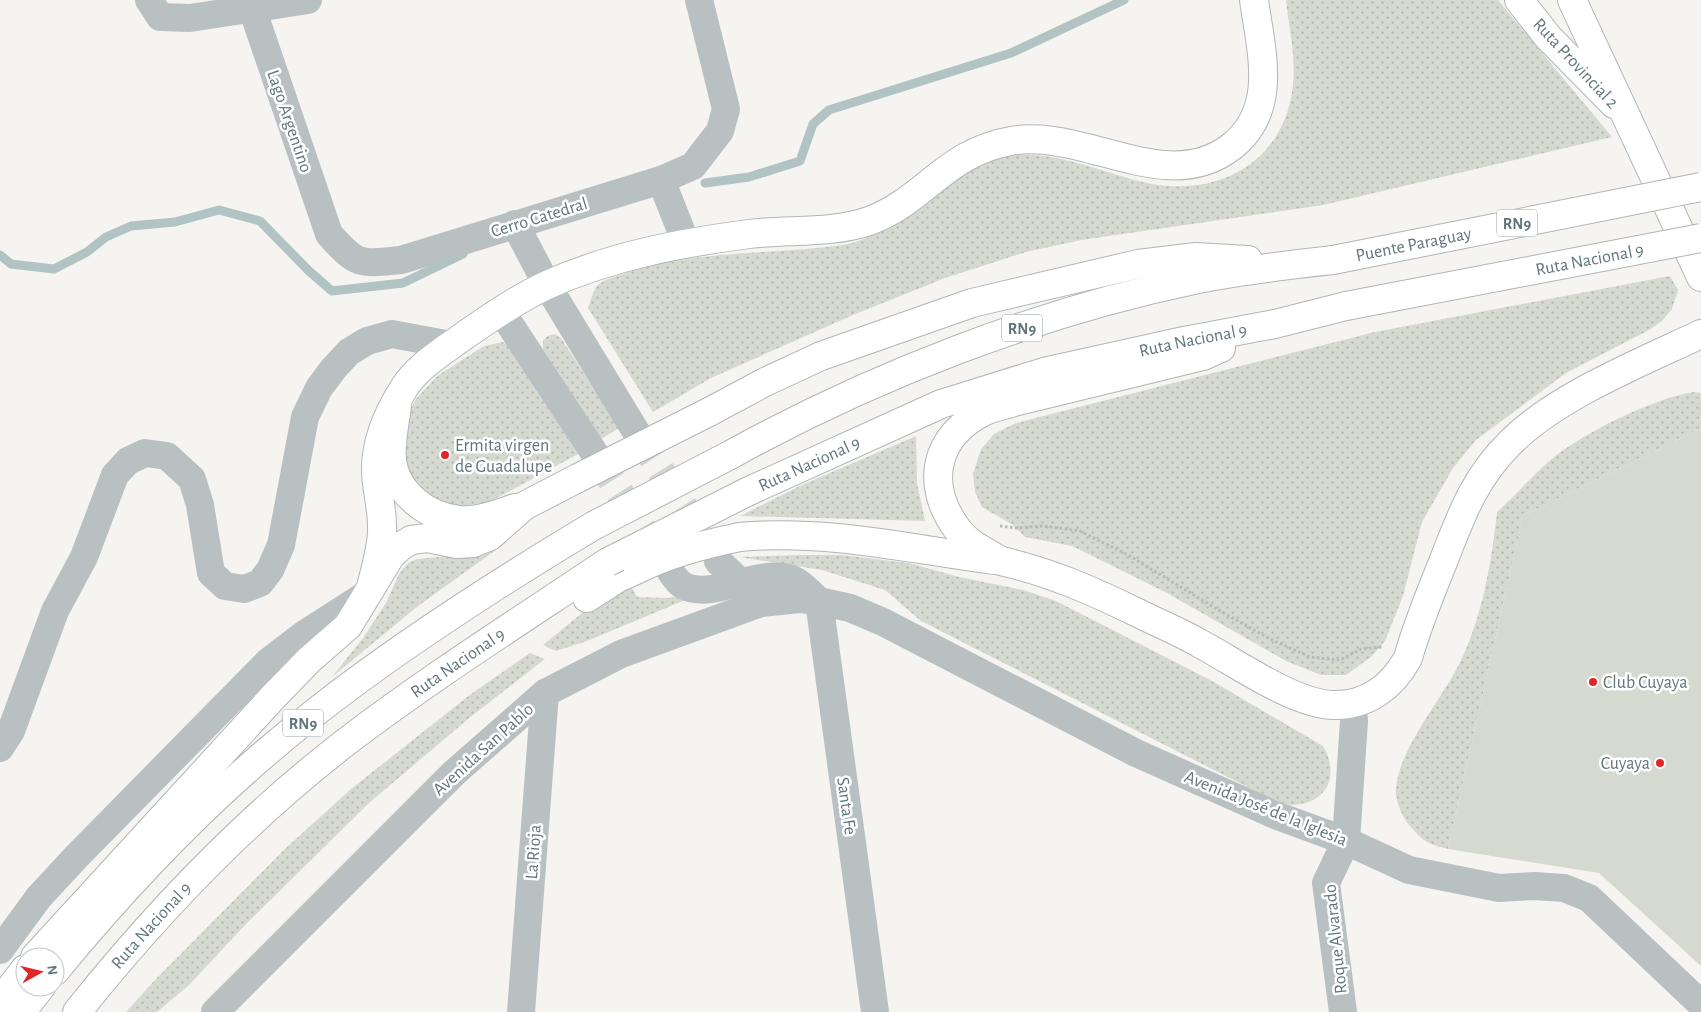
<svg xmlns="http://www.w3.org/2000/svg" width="1701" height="1012" viewBox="0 0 1701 1012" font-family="'Alegreya Sans',sans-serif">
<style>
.grass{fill:url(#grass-dots)}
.pitch{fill:#d6d9d0}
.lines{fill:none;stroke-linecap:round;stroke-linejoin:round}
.stream{stroke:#b1c3c3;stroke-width:9}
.minor-tunnel{stroke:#d0d4d4;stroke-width:28;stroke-dasharray:28 14;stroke-linecap:butt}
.major-casing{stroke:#afb6b8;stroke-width:30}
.highway-casing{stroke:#afb5b6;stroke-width:30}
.path{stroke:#b6babb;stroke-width:3;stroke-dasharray:2.5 2.5;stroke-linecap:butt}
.minor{stroke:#b9c0c1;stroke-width:28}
.major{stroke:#fff;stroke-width:28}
.highway{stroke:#fff;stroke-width:28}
.highway-bridge-casing{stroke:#afb5b6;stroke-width:30;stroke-linecap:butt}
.highway-bridge{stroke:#fff;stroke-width:28}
.poi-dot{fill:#e02627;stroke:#fff;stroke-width:2}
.labels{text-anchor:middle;stroke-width:5;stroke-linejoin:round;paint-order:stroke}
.shield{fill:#fff;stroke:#909fa3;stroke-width:1}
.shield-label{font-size:16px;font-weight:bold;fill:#60767b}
.street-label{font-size:18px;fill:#60767b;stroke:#fff}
.poi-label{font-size:18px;fill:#60767b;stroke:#fff;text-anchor:start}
</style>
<defs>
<pattern id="grass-dots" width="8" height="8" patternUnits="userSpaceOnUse" patternTransform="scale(1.25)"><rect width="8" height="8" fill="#d6d9d0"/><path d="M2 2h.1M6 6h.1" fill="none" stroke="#b1b5ae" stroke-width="1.8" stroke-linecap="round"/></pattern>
</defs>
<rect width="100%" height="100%" fill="#f5f4f1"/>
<g class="grass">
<path d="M1286 0H1498L1612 137 1323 205 1081 240 1026 252 945 278 853 315 711 378 653 412 588 308C591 301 593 289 599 284 607 278 618 276 628 272 696 250 771 255 842 245 912 234 950 159 1019 155 1063 153 1105 174 1147 183 1219 198 1285 162 1293 85 1296 57 1289 28 1286 0Z"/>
<path d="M1670 276 1678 290 1672 309 1662 321 1649 330 1566 373 1476 440 1453 468 1422 522 1403 596 1385 641 1371 657 1346 675H1321L1286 661 1167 593 1072 546 1025 537 1013 525 982 507 975 492 973 474 981 449 994 434 1016 423 1375 332Z"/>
<path d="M555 334 561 338 619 428 601 439 543 349V341L547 336Z"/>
<path d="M503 342 513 350 580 453 480 507 462 510 427 504 406 471 403 452 408 414 416 399 437 376 484 346Z"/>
<path d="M1694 392 1701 393V428L1523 516 1448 849C1428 844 1424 842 1410 826 1402 817 1395 801 1396 788 1400 745 1445 697 1463 656 1483 612 1492 560 1497 512 1518 493 1536 471 1558 454 1588 431 1657 397 1694 392Z"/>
<path d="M916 436 917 483 925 521 740 516 804 484Z"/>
<path d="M507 542 418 606 332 677 363 638 386 603 400 572 408 563 417 559 460 555Z"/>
<path d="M801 555H842L909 563 959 577 1023 590 1056 601 1212 681 1323 746C1340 774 1328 804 1292 805 1286 805 1279 802 1273 800L921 621 885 590 822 570 739 557Z"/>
<path d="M630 584 637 597 668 598 689 593 690 598 587 641 556 651 543 645 581 614Z"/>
<path d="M530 653 545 659 468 719 369 803 246 924 189 985 157 1012H126L154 981 286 848 351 789 471 694Z"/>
</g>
<path class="pitch" d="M1701 428V966L1599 873 1448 849 1523 516Z"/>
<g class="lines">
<g class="stream">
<path d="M705 183 749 177 800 161 813 124 829 110 1011 53 1124 0"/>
<path d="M0 255 11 264 54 269 87 252 106 237 131 226 175 222 219 210 260 221 309 271 332 291 403 283 463 254"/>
</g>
<g class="minor-tunnel">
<path d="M638 435 705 540"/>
<path d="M597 457 663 561"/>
</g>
<g class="major-casing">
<g id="major">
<path d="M1519 0 1548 37 1614 104"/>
<path d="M1572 0 1701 277"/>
<path d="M1001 561C1050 572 1093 591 1138 613 1158 623 1180 632 1199 643 1235 662 1292 703 1332 705 1367 706 1392 687 1408 658 1417 626 1430 594 1443 562 1461 516 1474 478 1511 442 1557 396 1642 362 1701 334"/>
<path d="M372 583C376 567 381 550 382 533 383 516 379 500 377 483 372 449 386 416 404 388 417 367 442 352 461 338 488 319 517 299 547 285 611 256 680 243 749 234 789 229 831 234 869 221 924 201 946 152 1011 141 1085 128 1166 197 1231 147 1279 110 1261 51 1254 0"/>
</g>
</g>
<g class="highway-casing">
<g id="highway">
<path d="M398 398C396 418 390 440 392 460 396 493 427 517 459 520 478 522 497 514 515 508"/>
<path d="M709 412 765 382 821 356 972 303 1138 264 1196 257 1248 260"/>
<path d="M730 455C873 376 1038 312 1198 279 1242 270 1288 265 1333 260"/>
<path id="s1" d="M749 491 941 404 1044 372 1184 341 1275 324 1346 306"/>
<path d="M740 537C826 529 910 549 994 560"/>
<path d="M1001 561C986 552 968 544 958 530 924 485 934 436 985 411 994 407 1005 405 1014 402L1203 356 1221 348"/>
<path d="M587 598 618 578 638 569"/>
<path d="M35 957 274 696 309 660 348 626 391 555 401 546 411 540 427 538 457 544 473 543 490 536 524 506 578 478"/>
<path d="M55 971C133 876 220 786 317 711 404 643 498 583 593 526"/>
<path d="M0 1002 25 969"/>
<path d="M21 1012 41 987"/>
<path id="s2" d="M77 1012C156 913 245 820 346 742 430 678 520 621 608 562"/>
</g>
</g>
<path class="path" d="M1000 526 1016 528 1044 526 1080 531 1128 555 1215 608 1270 639 1310 657 1340 660 1361 649 1382 647"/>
<g class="minor">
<path d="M149 0 160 17 190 18 308 0"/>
<path d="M252 8 329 234C357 266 360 264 401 260L661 180 693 166 720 131 726 109 699 0"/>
<path d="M661 180 686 243"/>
<path d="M515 224 547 285 638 435"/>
<path d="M501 311 597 457"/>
<path d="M718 561 740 582"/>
<path d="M671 572C674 576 677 581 681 584 709 603 758 567 792 579 802 583 811 594 819 601"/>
<path d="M819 601 875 1012"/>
<path d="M0 748 11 731 55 611 84 557 115 475 128 461 145 453 167 456 192 479 200 505 211 573 225 586 244 589 260 583 270 570 281 545 305 417 319 388 334 368 349 352 367 341 392 334 451 345"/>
<path d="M0 950 39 897 77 856 269 661 303 635 370 592"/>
<path d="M215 1012 454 773 545 693 621 654 761 603 800 599 819 601 850 608 883 622 1136 753 1275 815 1346 841 1409 870 1499 888 1534 886 1564 888 1589 898 1701 1004"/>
<path d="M521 1012 545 693"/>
<path d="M1343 1012 1326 883 1346 841 1354 721 1353 703"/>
</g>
<use href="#major" class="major"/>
<use href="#highway" class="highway"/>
<g class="highway-bridge-casing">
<g id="highway-bridge">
<path id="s3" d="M1333 260 1701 187"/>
<path id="s4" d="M1346 306 1701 238"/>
<path d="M578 478 709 412"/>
<path d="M593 526 730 455"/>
<path d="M608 562 749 491"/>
<path d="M638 569C670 553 705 544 740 537"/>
</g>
</g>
<use href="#highway-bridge" class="highway-bridge"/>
</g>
<g class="poi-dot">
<circle cx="445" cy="455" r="5"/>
<circle cx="1593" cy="682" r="5"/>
<circle cx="1660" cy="763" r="5"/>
</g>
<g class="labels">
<g class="shield">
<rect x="1497" y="209.5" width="40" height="27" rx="4"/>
<rect x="1002" y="314.5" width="40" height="27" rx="4"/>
<rect x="283" y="709.5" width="40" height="27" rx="4"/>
</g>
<g class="shield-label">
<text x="1517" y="229">RN9</text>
<text x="1022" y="334">RN9</text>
<text x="303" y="729">RN9</text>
</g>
<g class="street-label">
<text transform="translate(1576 63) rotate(47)" y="6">Ruta Provincial 2</text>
<text transform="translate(290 121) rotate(71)" y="6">Lago Argentino</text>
<text transform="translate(539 217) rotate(-17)" y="6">Cerro Catedral</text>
<text dy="6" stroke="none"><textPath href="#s3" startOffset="82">Puente Paraguay</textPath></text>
<text dy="6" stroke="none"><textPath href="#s4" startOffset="248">Ruta Nacional 9</textPath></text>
<text dy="6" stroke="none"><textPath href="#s1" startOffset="471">Ruta Nacional 9</textPath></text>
<text dy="6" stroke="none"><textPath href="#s1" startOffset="66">Ruta Nacional 9</textPath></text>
<text dy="6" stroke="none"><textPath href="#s2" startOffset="519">Ruta Nacional 9</textPath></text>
<text transform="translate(483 749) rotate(-42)" y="6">Avenida San Pablo</text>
<text transform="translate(847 806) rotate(82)" y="6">Santa Fe</text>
<text transform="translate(1266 808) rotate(22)" y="6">Avenida José de la Iglesia</text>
<text transform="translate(533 852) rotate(-86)" y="6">La Rioja</text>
<text dy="6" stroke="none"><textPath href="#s2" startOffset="114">Ruta Nacional 9</textPath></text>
<text transform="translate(1335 939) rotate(-96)" y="6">Roque Alvarado</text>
</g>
<g class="poi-label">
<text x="455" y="451">Ermita virgen<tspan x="455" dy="21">de Guadalupe</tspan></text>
<text x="1603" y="688">Club Cuyaya</text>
<text x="1650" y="769" text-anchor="end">Cuyaya</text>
</g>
</g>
<g transform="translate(40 972) rotate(82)"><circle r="24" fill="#ffffff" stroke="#bfc8ca"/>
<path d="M0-4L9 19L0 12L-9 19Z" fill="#e02627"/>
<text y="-8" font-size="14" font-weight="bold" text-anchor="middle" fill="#60767b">N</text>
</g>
</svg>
